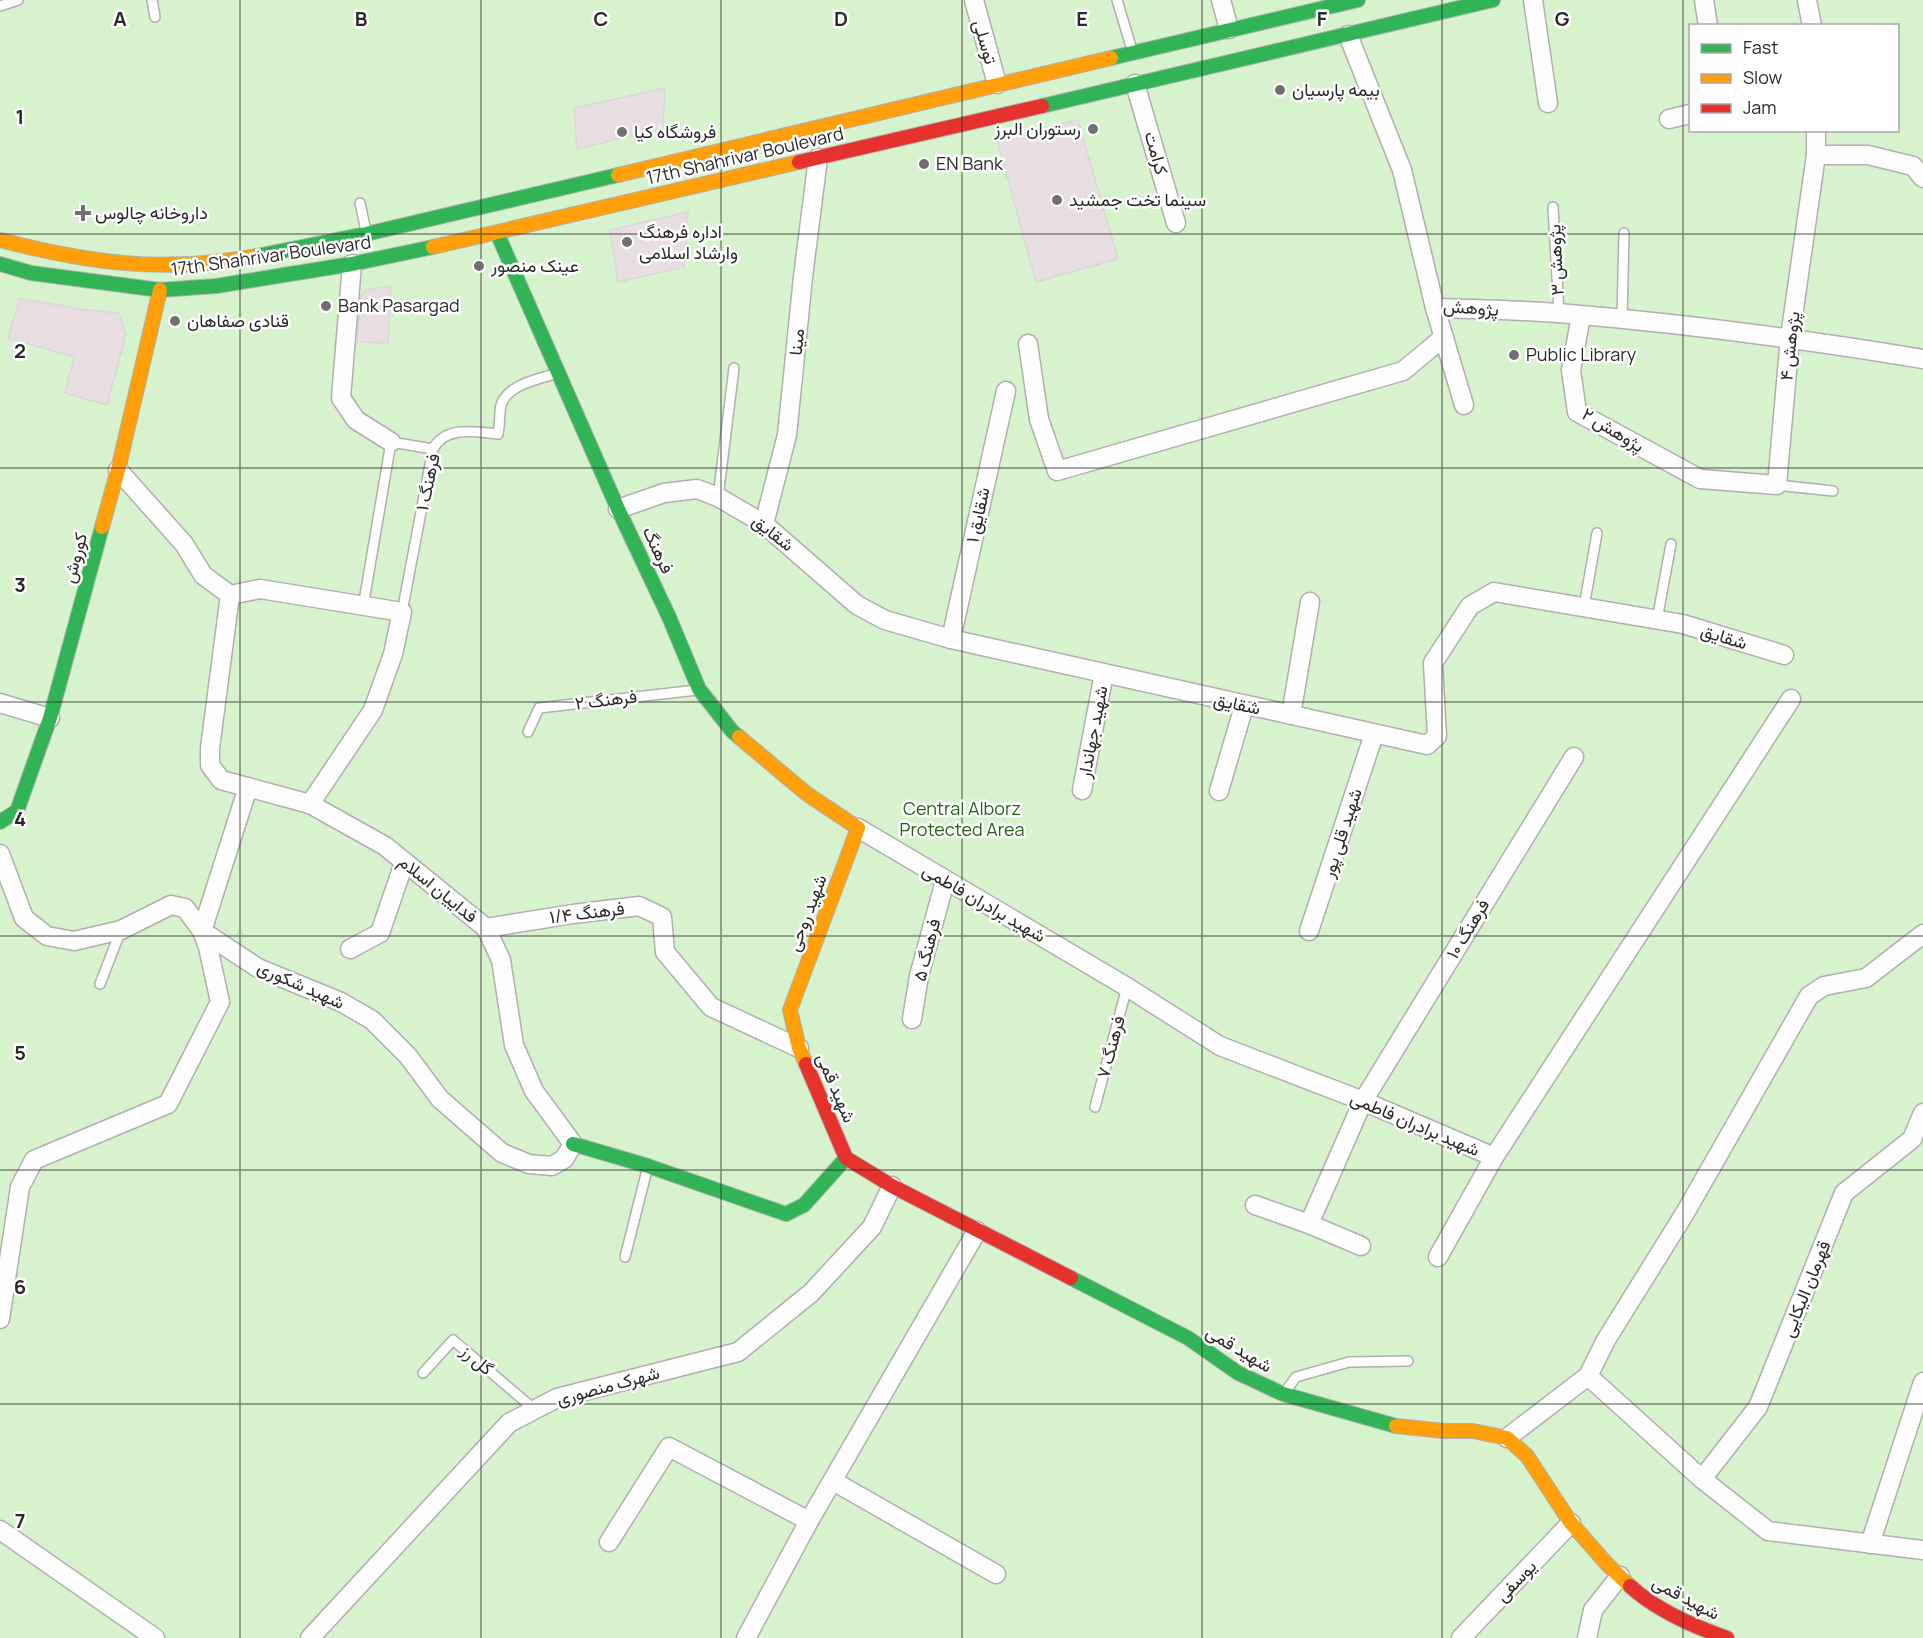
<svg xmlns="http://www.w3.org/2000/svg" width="1923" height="1638" viewBox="0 0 1923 1638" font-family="Manrope,Vazirmatn,sans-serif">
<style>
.green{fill:#d6f3cd;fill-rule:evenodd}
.building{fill:#e8dee1;stroke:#dad8d7;stroke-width:1.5}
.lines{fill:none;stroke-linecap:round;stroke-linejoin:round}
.lane-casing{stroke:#b0afad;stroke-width:12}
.street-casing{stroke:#b0afad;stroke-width:21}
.fast-casing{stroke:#b0afad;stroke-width:16}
.slow-casing{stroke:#b0afad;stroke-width:16}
.jam-casing{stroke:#b0afad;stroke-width:16}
.lane{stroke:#fefdfd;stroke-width:9}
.street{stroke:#fefdfd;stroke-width:18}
.fast{stroke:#30b455;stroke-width:14}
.slow{stroke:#ff9f0a;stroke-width:14}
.jam{stroke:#e5322d;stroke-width:14}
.grid{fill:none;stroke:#2a2928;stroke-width:1.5;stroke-opacity:0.55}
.poi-dot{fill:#71706e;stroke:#fff;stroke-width:2}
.labels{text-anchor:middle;stroke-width:5;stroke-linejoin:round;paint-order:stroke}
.street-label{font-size:18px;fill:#2a2928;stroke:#fff}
.poi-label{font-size:18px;fill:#2a2928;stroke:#fff;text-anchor:start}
.park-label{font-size:18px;fill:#285e1b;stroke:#fff}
.grid-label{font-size:20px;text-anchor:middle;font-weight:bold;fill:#2a2928;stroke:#fff;stroke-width:5;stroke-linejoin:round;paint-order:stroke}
</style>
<rect width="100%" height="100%" fill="#f6f4f1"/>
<path class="green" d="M0 0H1923V1638H0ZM1690 26H1898V130H1690Z"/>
<g class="building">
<path d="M665 88 663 128 577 149 574 108Z"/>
<path d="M1078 120 1118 259 1036 282 997 140Z"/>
<path d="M688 212 684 267 618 282 610 230Z"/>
<path d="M391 286 388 343 357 342 361 295 367 290Z"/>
<path d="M20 298 79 309 119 313 126 335 107 405 65 393 74 357 8 338Z"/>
</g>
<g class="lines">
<g class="lane-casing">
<g id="lane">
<path d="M152 0 155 17"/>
<path d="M1117 0 1132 50"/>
<path d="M0 6 18 0"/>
<path d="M360 203 366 231"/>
<path d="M1553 207 1559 313"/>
<path d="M1622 319 1624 233"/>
<path d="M1777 485 1833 491"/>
<path d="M718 497 734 368"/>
<path d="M363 607 391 442 433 449"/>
<path d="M1584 607 1597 533"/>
<path d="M402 612 433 449C446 425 475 432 498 434 500 425 499 414 501 405 508 384 539 379 558 373"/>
<path d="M1657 620 1671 544"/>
<path d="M528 732 539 708 697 690"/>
<path d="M100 984 121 930"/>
<path d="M1095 1107 1127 987"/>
<path d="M625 1257 648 1166"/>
<path d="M423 1373 453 1340 535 1410"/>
<path d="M1285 1392 1296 1377 1349 1362 1408 1361"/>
</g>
</g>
<g class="street-casing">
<g id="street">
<path d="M974 0 997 84"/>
<path d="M1221 0 1229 29"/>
<path d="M1533 0 1548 103"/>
<path d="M1704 0 1708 26"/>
<path d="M1807 0 1812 26"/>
<path d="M1348 35 1402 170 1435 308 1464 405"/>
<path d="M1135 84 1176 223"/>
<path d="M1669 119 1690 114"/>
<path d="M1816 155H1868L1913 166 1923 178"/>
<path d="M352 264 341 398 356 420 391 442"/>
<path d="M1435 308C1476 309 1517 310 1558 313 1680 323 1802 339 1923 359"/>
<path d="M1581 316 1571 370 1577 412 1700 479 1777 485 1790 337 1816 155V130"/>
<path d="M1028 344 1039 419 1057 471 1403 371 1444 337"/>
<path d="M618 509 664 493 697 489 718 497 764 524 857 605 885 620 951 639 1427 745 1437 736 1433 663 1470 606 1494 592 1683 624 1784 655"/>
<path d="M764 524 787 435 803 277 818 158"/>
<path d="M230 595 260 589 402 612 393 654 373 710 310 804"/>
<path d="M951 639 1006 391"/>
<path d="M0 703 50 718"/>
<path d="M1291 715 1310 602"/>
<path d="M1082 790 1104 673"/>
<path d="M1219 791 1244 706"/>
<path d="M858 828 1127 987 1220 1046 1363 1101 1494 1157 1791 699"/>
<path d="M0 854 24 918 47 936 74 941 121 930 171 905 185 908 202 931 258 968 341 1002 372 1020 408 1056 440 1099 502 1153 529 1164 552 1166 564 1159 573 1144 534 1091 514 1045 501 960 486 928 385 846 310 804 221 780 210 765V748L230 595 203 575 184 544 118 470"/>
<path d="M486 928 573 914 639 906 662 917 665 952 711 1007 799 1048"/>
<path d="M1309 931 1374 734"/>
<path d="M350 949 380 933 404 863"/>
<path d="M912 1019 919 976 945 881"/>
<path d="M1255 1205 1309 1224 1363 1101 1574 757"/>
<path d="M1309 1224 1361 1246"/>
<path d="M1438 1257 1494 1157"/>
<path d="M0 1319 20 1187 34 1160 168 1104 220 1002 208 947 202 931 248 787"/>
<path d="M1588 1376 1702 1479 1768 1531 1923 1550"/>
<path d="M1507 1438 1588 1376 1606 1340 1685 1213 1809 996 1824 986 1866 978 1923 934"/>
<path d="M1702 1479 1758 1407 1844 1193 1912 1139 1923 1113"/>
<path d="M833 1481 996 1574"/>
<path d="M0 1530 155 1638"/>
<path d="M609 1542 669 1447 809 1521"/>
<path d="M1870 1544 1923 1382"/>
<path d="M310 1638 509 1423 557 1398 738 1352 811 1293 872 1227 892 1186"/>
<path d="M746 1638 809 1521 977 1231"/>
<path d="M1461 1638 1571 1523"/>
<path d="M1587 1638 1593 1610 1620 1576"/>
</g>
</g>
<g class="fast-casing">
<g id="fast">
<path d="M1111 58 1358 0"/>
<path d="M1042 106 1493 0"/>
<path d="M497 233 618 509 669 617 699 689 732 731 739 737"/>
<path d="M252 257 366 234 618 175"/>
<path d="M0 264 31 273 160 290 216 286 352 264 433 247"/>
<path d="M0 822 17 811 50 718 102 527"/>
<path d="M573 1144 648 1166 786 1214 804 1205 846 1158"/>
<path d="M1071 1278 1188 1338 1238 1373 1283 1394 1396 1426"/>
</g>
</g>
<g class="slow-casing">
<g id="slow">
<path d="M618 175 1111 58"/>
<path d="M0 240C89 263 161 273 252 257"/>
<path d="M433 247 799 162"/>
<path d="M102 527 118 470 160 290"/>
<path d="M739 737 807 794 858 828 790 1010 799 1048 806 1064"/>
<path d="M1396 1426 1444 1431H1473L1507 1438 1527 1456 1571 1523 1606 1563 1630 1586"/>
</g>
</g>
<g class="jam-casing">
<g id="jam">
<path d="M799 162 1042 106"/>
<path d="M806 1064 846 1158 892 1186 1071 1278"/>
<path d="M1630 1586C1655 1609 1695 1627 1727 1638"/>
</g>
</g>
<use href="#lane" class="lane"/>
<use href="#street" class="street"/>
<use href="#fast" class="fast"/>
<use href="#slow" class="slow"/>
<use href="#jam" class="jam"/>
</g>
<path class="grid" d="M240 0V1638M481 0V1638M721 0V1638M962 0V1638M1202 0V1638M1442 0V1638M1683 0V1638M0 234H1923M0 468H1923M0 702H1923M0 936H1923M0 1170H1923M0 1404H1923"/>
<g class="poi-dot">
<circle cx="1280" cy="90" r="6"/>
<circle cx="1093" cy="129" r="6"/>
<circle cx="622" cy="132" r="6"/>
<circle cx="924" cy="164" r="6"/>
<circle cx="1057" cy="200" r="6"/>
<path d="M80 204h6v6h6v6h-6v6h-6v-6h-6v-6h6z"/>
<circle cx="627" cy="242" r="6"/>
<circle cx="479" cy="266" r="6"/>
<circle cx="326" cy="306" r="6"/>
<circle cx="175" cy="321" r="6"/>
<circle cx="1514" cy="355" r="6"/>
</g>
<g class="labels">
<g class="street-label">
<text transform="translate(985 42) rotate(74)" y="6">توسلی</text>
<text transform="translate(1156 153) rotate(74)" y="6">کرامت</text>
<text transform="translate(745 156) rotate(-13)" y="6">17th Shahrivar Boulevard</text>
<text transform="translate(271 256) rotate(-8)" y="6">17th Shahrivar Boulevard</text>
<text transform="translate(1556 260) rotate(-93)" y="6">پژوهش ۳</text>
<text transform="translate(1471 308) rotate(4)" y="6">پژوهش</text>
<text transform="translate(797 342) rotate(-84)" y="6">مینا</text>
<text transform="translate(1790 346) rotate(-84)" y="6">پژوهش ۴</text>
<text transform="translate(1613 430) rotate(31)" y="6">پژوهش ۲</text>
<text transform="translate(428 482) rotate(-78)" y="6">فرهنگ ۱</text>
<text transform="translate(978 515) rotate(-78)" y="6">شقایق ۱</text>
<text transform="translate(773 533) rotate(38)" y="6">شقایق</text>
<text transform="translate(658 550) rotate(65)" y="6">فرهنگ</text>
<text transform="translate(75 558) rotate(-75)" y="6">کوروش</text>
<text transform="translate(1724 637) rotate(17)" y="6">شقایق</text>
<text transform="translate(606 700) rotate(-7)" y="6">فرهنگ ۲</text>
<text transform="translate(1237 704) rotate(12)" y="6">شقایق</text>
<text transform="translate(1093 732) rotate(-79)" y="6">شهید جهاندار</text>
<text transform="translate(1342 833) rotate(-72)" y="6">شهید قلی پور</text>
<text transform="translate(438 889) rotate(39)" y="6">فداییان اسلام</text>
<text transform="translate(984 903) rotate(30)" y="6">شهید برادران فاطمی</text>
<text transform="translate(587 913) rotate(-7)" y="6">فرهنگ ۱/۴</text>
<text transform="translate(807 913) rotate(-69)" y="6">شهید روحی</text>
<text transform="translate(1468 929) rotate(-59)" y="6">فرهنگ ۱۰</text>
<text transform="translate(927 950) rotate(-76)" y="6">فرهنگ ۵</text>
<text transform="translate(301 985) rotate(24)" y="6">شهید شکوری</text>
<text transform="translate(1111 1047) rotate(-75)" y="6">فرهنگ ۷</text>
<text transform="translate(836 1088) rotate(67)" y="6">شهید قمی</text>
<text transform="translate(1415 1124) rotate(23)" y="6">شهید برادران فاطمی</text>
<text transform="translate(1806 1289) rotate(-68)" y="6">قهرمان الیکایی</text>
<text transform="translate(1239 1349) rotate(31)" y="6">شهید قمی</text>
<text transform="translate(477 1360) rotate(41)" y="6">گل رز</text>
<text transform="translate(608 1386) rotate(-15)" y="6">شهرک منصوری</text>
<text transform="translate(1516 1581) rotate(-46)" y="6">یوسفی</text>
<text transform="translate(1686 1598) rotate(28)" y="6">شهید قمی</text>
</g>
<g class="poi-label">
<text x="1292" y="96">بیمه پارسیان</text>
<text x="1081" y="135" text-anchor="end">رستوران البرز</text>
<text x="634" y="138">فروشگاه کیا</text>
<text x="936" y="170">EN Bank</text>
<text x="1069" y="206">سینما تخت جمشید</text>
<text x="95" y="219">داروخانه چالوس</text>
<text x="639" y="238">اداره فرهنگ<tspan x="639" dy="21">وارشاد اسلامی</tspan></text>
<text x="491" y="272">عینک منصور</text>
<text x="338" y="312">Bank Pasargad</text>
<text x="187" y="327">قنادی صفاهان</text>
<text x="1526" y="361">Public Library</text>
</g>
<g class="park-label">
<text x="962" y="815">Central Alborz<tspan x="962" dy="21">Protected Area</tspan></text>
</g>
</g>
<g class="grid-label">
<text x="120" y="26">A</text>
<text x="361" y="26">B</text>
<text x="601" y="26">C</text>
<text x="841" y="26">D</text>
<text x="1082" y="26">E</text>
<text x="1322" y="26">F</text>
<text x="1562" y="26">G</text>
<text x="20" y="124">1</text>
<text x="20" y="358">2</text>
<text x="20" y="592">3</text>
<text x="20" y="826">4</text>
<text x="20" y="1060">5</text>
<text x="20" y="1294">6</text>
<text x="20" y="1528">7</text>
</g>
<rect x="1689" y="24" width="210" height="108" fill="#ffffff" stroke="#aaa9a9" stroke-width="1.5"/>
<rect x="1701" y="44" width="30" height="9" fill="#30b455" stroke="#aaa9a9" stroke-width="1.5"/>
<text x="1743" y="54" font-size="18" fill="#2a2928">Fast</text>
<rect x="1701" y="74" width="30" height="9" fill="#ff9f0a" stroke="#aaa9a9" stroke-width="1.5"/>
<text x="1743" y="84" font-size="18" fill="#2a2928">Slow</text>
<rect x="1701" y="104" width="30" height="9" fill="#e5322d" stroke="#aaa9a9" stroke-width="1.5"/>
<text x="1743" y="114" font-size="18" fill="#2a2928">Jam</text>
</svg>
